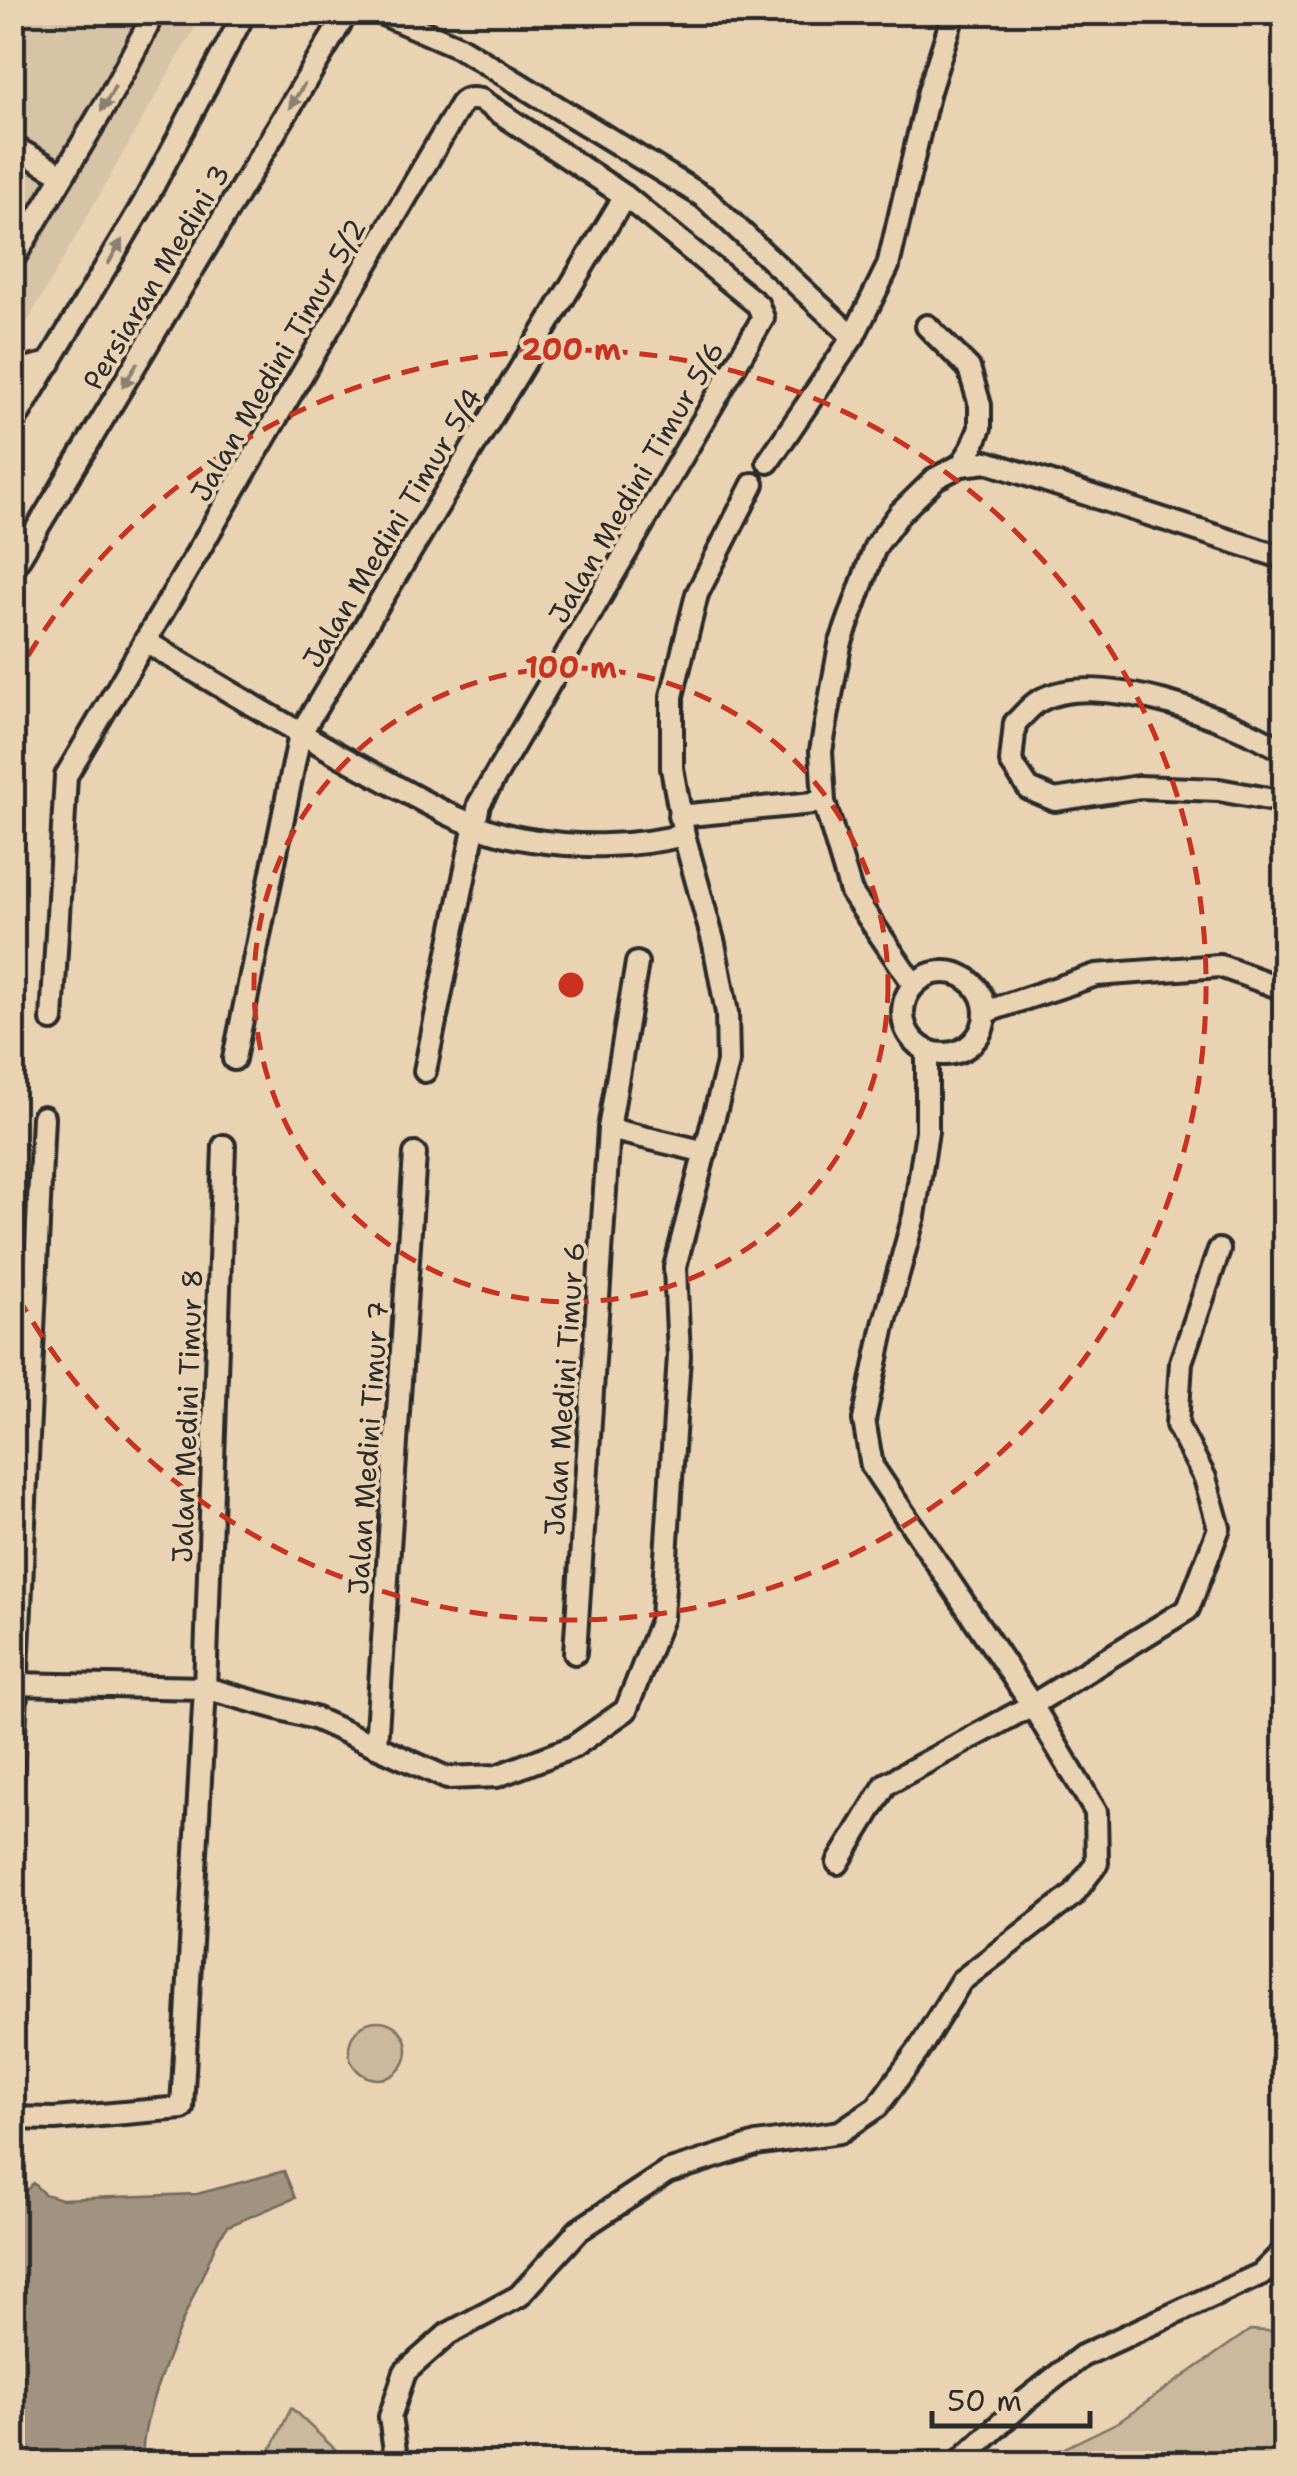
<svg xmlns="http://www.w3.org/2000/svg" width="1297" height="2476" viewBox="0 0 1297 2476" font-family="'Shantell Sans',sans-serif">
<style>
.built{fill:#d7c3a6}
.green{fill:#cbb89d;stroke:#7b7264;stroke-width:2.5}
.water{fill:#a1937f;stroke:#72695d;stroke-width:2.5}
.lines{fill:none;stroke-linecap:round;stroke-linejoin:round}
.minor-casing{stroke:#2b2b2b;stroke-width:28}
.minor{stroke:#ead3b3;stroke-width:20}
.oneway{fill:#8a7f6f}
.ring{fill:none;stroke:#c8321e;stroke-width:5;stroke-dasharray:18 12}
.labels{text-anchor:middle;stroke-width:8;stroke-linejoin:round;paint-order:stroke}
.street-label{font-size:28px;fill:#2b2b2b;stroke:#ead3b3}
.centre{fill:#c8321e;stroke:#ead3b3;stroke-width:5}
.ring-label{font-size:30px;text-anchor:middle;font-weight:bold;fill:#c8321e;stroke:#ead3b3;stroke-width:8;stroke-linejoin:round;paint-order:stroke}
</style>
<rect width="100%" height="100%" fill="#ead3b3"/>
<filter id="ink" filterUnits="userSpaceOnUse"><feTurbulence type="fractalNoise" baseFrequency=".01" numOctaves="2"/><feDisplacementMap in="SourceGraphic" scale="20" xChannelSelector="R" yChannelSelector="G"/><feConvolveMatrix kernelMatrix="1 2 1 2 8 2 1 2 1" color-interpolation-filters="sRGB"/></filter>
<g filter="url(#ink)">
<path class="built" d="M13 13H203L13 347Z"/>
<g class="green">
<circle cx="378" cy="2050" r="29"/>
<path d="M1250 2330 1284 2332V2463H1034L1120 2421Z"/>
<path d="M291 2408 350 2463H265Z"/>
</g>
<path class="water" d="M284 2171 295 2198 228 2226 218 2239C196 2293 137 2410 143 2463H13V2195L25 2192 33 2183 44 2194 61 2199 197 2194Z"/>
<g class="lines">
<g class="minor-casing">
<g id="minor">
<path d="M378 12 459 47 704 197 853 337"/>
<path d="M12 146 63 175"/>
<path d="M12 261 107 102 147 27 151 12"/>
<path d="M927 326 969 368 980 405V428L971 450 961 465"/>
<path d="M12 372 50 363"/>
<path d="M12 425 145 201 245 12"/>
<path d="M768 462 853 337 888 266 929 91 954 12"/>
<path d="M12 570 347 12"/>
<path d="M145 641C220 686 294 731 370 772 421 800 472 832 531 840 580 848 635 847 684 835"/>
<path d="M1284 751C1232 719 1097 668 1039 701 1030 706 1023 716 1015 723L1011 762 1029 789 1055 800 1139 787 1219 790 1284 802"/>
<path d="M679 816 824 802"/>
<circle cx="944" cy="1013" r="41"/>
<path d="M914 985 851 892 824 802 821 751 840 645 875 547 900 513 936 478 961 465 987 462 1284 558"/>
<path d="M985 1012 1096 975 1220 966 1284 989"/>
<path d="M52 1020 66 776 459 107C464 98 470 98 481 100L625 196 758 305 763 318 479 804 425 1071"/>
<path d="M234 1059 300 734 625 196"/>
<path d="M609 1129 706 1152"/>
<path d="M575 1653 609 1129 637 963"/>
<path d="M12 1684 205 1688 314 1718 447 1778 497 1776 573 1747 626 1710 662 1618 679 1356 675 1267 728 1063 727 1013 714 944 684 835 672 768V696L697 594 753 484"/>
<path d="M376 1746 415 1154"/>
<path d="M12 1778 43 1117"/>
<path d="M838 1863 886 1784 1032 1705 1188 1609 1219 1528 1205 1478 1177 1425 1181 1362 1219 1250"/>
<path d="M12 2118 55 2119 182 2108 205 1688 224 1146"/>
<path d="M397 2464 390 2417 405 2372 448 2334 519 2296 579 2230 667 2172 756 2144 840 2132 877 2107 918 2051 961 1981 1073 1895 1097 1863 1096 1812 1032 1705 872 1466 864 1420 884 1325 914 1216 927 1131V1051"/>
<path d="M957 2464 1026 2400 1082 2356 1261 2274 1284 2251"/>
</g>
</g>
<use href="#minor" class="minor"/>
</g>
<defs><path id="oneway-solid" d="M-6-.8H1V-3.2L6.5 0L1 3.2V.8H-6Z" transform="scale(2.5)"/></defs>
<g class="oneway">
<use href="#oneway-solid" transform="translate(297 96) rotate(121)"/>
<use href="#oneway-solid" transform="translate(108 99) rotate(119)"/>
<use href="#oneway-solid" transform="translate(115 252) rotate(-60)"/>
<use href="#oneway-solid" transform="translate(130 375) rotate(121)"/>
</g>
</g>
<g class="ring">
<circle cx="571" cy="985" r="317"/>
<path d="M13 682A635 635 0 1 1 13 1288"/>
</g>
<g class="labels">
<g class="street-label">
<text transform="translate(156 277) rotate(-59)" y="10">Persiaran Medini 3</text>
<text transform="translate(278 360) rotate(-60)" y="10">Jalan Medini Timur 5/2</text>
<text transform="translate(636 482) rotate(-60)" y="10">Jalan Medini Timur 5/6</text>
<text transform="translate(392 528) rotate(-59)" y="10">Jalan Medini Timur 5/4</text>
<text transform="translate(564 1389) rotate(-86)" y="10">Jalan Medini Timur 6</text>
<text transform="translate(187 1416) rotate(-88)" y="10">Jalan Medini Timur 8</text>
<text transform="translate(368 1448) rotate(-86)" y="10">Jalan Medini Timur 7</text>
</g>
</g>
<circle cx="571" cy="985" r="15" class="centre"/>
<g class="ring-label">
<text x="571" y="360">200 m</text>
<text x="571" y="678">100 m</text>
</g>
<rect width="1297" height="2476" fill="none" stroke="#ead3b3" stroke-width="50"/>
<rect x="25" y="25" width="1247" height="2426" fill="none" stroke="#2b2b2b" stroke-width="4" filter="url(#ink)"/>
<path d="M932 2411v15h158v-15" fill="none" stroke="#2b2b2b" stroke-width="5"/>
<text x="947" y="2411" font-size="30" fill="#2b2b2b" stroke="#ead3b3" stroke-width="8" paint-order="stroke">50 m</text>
</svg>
